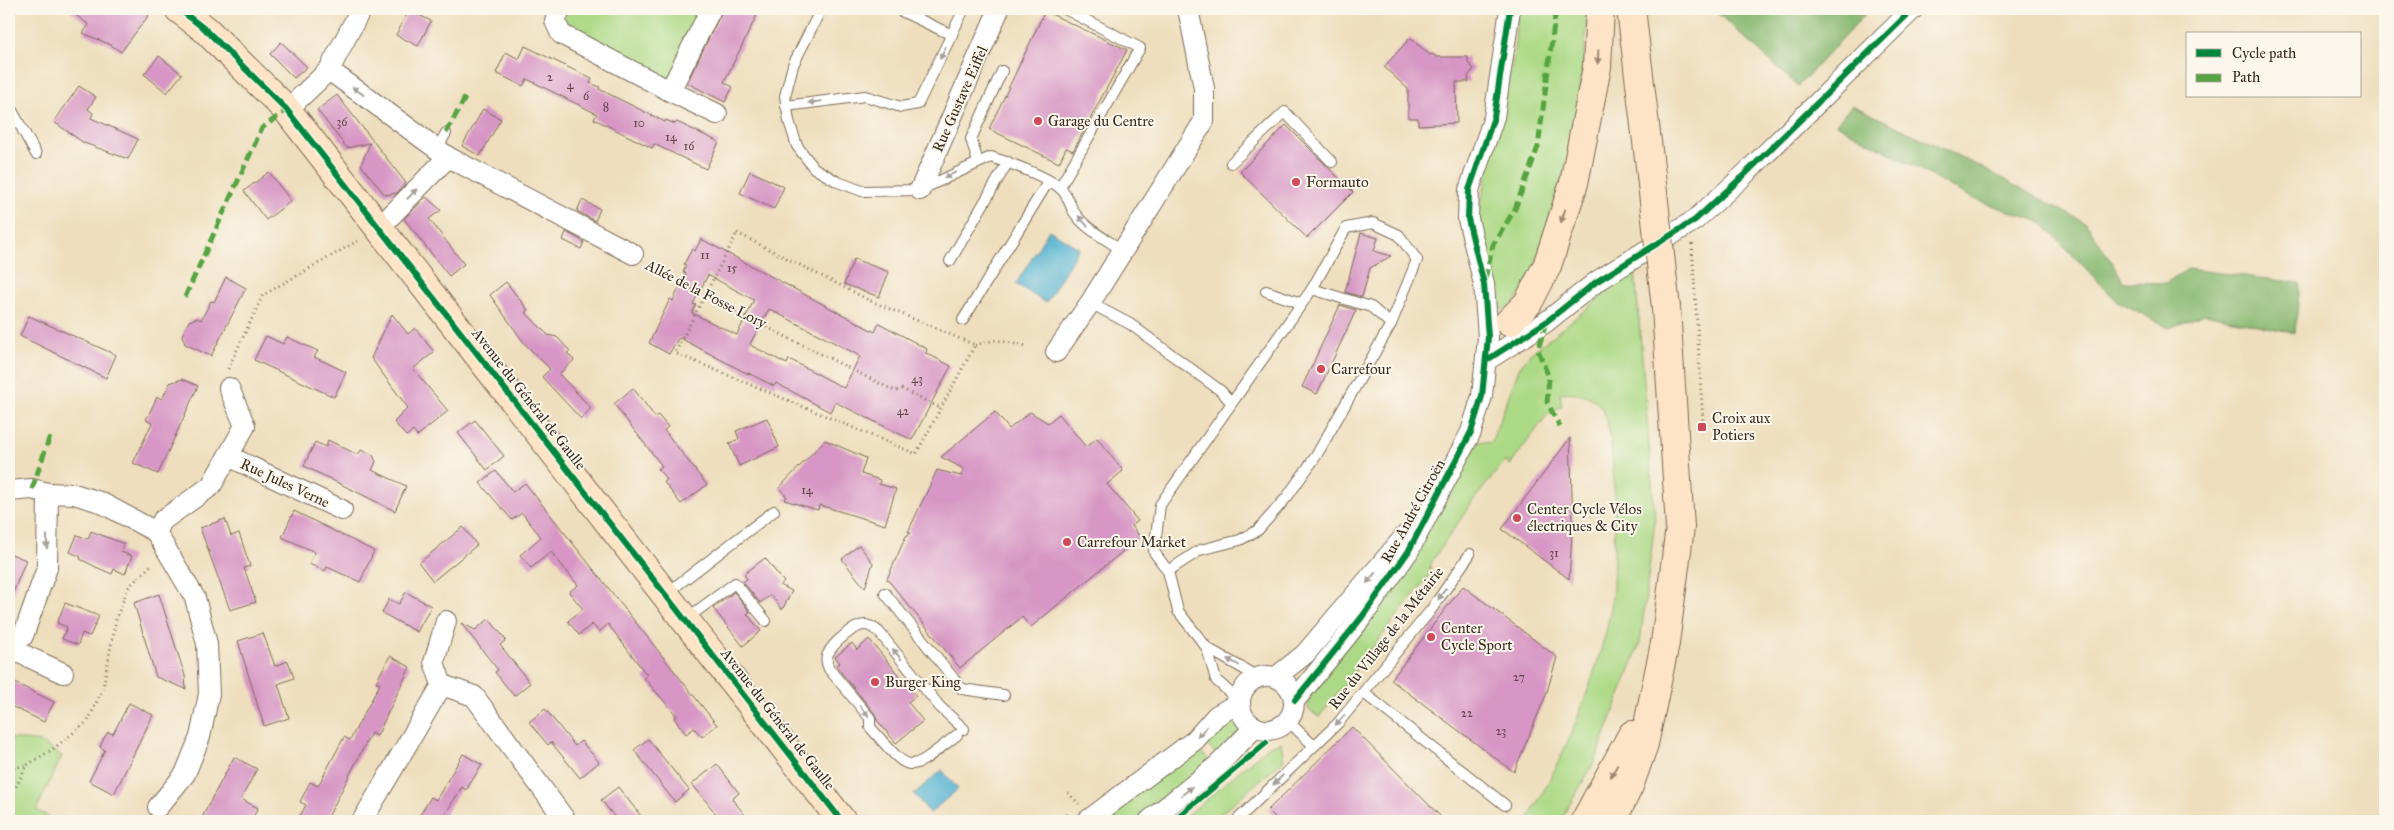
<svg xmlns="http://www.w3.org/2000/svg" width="2394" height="830" viewBox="0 0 2394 830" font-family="'IM FELL Great Primer',serif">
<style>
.green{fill:#acd985;stroke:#748252}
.forest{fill:#89b972;stroke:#627248}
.water{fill:#54b3d2;stroke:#486e78}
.building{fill:#d796c5;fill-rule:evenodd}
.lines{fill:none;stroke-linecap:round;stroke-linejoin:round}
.service-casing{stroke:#7a6956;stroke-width:12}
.minor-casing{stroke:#7a6956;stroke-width:22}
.secondary-casing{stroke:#7a6956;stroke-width:30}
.path{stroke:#7a6956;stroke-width:3;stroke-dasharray:1 4;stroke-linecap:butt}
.service{stroke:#fff;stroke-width:10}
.minor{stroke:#fff;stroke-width:20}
.secondary{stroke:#fee4c6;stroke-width:28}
.secondary-bridge-casing{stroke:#7a6956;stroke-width:30;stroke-linecap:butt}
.secondary-bridge{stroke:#fee4c6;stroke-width:28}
.quiet{stroke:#54a441;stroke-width:5;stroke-dasharray:10 5;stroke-linecap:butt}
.cycleway-casing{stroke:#fbf7ec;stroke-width:9}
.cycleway{stroke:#00873e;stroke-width:6}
.oneway{fill:#a79f9a}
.oneway2{fill:#9c8772}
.poi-dot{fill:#d1495b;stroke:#fbf7ec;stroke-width:2}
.labels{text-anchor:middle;stroke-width:4;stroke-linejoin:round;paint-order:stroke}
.number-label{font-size:12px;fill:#624548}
.street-label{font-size:15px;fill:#3b2a1e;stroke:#fbf7ec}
.poi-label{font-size:15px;fill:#3b2a1e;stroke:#fbf7ec;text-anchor:start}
</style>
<rect width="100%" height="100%" fill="#fbf7ec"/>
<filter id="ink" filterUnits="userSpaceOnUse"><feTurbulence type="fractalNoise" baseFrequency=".02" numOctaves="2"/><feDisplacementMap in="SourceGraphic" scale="10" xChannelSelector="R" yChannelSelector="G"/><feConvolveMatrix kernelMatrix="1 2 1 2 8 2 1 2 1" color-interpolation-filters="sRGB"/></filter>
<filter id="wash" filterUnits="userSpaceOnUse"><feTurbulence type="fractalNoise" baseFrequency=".0096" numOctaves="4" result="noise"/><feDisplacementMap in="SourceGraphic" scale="20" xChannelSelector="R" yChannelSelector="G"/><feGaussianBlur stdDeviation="1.12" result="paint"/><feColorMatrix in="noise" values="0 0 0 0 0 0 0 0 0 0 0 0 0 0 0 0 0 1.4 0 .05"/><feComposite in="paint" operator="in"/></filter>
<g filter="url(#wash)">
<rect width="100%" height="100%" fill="#eedebd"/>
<g class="green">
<path d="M569 9H709L672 81 561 24Z"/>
<path d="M1518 9H1589L1575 135 1534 269 1517 300 1504 311 1497 305 1494 285 1477 221 1513 60Z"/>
<path d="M1635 270 1655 520 1640 643 1595 761 1560 821H1527C1554 775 1578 723 1594 672 1601 651 1610 621 1612 599 1615 562 1618 439 1603 410 1595 395 1576 391 1560 393L1562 406 1547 415 1510 465 1505 461 1472 502 1431 563 1429 575 1319 717 1308 709 1311 691 1397 580 1453 489 1479 441 1491 443 1519 369 1529 355Z"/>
<path d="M1228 720 1234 722 1240 730 1217 755 1204 742 1215 728Z"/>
<path d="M9 738 40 742 62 756 36 810 56 821H9Z"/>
<path d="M1281 742 1284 760 1212 821H1181L1268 747Z"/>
<path d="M1197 748 1211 762 1137 821H1096Z"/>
</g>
<g class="forest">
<path d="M1713 9H1870L1798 86Z"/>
<path d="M1852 105 1981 167 2087 224 2124 282 2166 283 2188 269 2300 283 2295 333 2205 314 2169 328 2116 300 2041 222 1974 199 1836 124Z"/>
</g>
<g class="water">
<path d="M1049 230 1079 248 1046 303 1016 284Z"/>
<path d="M942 770 958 789 930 813 914 794Z"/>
</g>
<g id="blocks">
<g class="building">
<path d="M68 9H141L149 15 121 52 111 45 83 33 89 25Z"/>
<path d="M723 9H760L724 82 733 87 725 102 687 83Z"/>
<path d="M409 10 431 21 418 46 396 35Z"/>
<path d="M1045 11 1127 50 1073 151 1066 148 1059 163 989 129Z"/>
<path d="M1410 38 1430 55 1432 54 1437 57H1468V63L1474 69 1468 76 1469 82H1456L1457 123 1418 125V118H1408V89L1384 67Z"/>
<path d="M281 42 307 67 294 78 270 54Z"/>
<path d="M525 46 592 79 590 83 600 87 599 89 665 122 666 120 675 124 677 122 719 142 706 169 654 144 652 148 594 119 597 114 527 79 523 86 496 73 506 52 519 59Z"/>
<path d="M159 56 182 74 167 93 144 74Z"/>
<path d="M79 86 96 97 88 109 93 113 91 118 138 139 128 159 84 143 54 122Z"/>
<path d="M337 95 406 183 397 193 385 195 361 165 370 143 347 148 317 110Z"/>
<path d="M483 109 501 119 480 156 462 146Z"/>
<path d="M1286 125 1353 192 1307 238 1240 172Z"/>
<path d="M750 171 784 187 774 209 740 193Z"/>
<path d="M269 172 291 201 266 220 244 191Z"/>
<path d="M426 197 441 210 429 219 464 264 449 276 404 219Z"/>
<path d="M582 200 600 209 595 221 577 211Z"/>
<path d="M566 232 584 242 581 249 563 240Z"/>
<path d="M1361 233 1378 238 1374 251 1391 256 1370 268 1362 297 1345 292Z"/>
<path d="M701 239 875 332 879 323 927 349 926 353 951 366 912 440 835 402 830 412 776 383 774 386 748 373 750 375 680 338 678 339 669 354 649 343 670 299 673 301 686 273 683 272 686 265 684 264 692 249 695 251ZM708 275 754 300 737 335 692 313 696 305 693 304ZM769 309 860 356 844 388 789 359 787 364 752 346 750 344Z"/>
<path d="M854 259 889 272 879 297 844 284Z"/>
<path d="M226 277 246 288 211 356 185 344 182 335 189 321 197 318 201 320 211 301 214 302Z"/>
<path d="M506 282 528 310 525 312 548 335 557 337 570 351 567 353 574 360 559 374 591 408 581 419 542 377 550 369 525 344 490 295Z"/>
<path d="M1340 305 1356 310 1317 394 1302 387Z"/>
<path d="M392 314 408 334 415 328 434 352 413 369 448 411 417 436 413 431 406 436 394 422 408 408 371 358Z"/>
<path d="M29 316 116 355 106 378 20 336Z"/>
<path d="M266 336 283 344 287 337 300 343 318 351 314 357 346 372 334 397 254 360Z"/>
<path d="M182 379 198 386 158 474 133 463 152 423 146 420 157 397 162 399 170 383Z"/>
<path d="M633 388 655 417 658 415 668 427 664 430 707 485 681 504 664 482 667 480 658 469 662 466 614 404Z"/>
<path d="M995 412 1009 429 1030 412 1048 423 1059 414 1086 447 1097 438 1123 471 1107 484 1138 521 1132 526 1140 537 1031 627 1022 617 960 668 887 579 906 536 911 533 908 532 937 470 961 476 964 469 941 457Z"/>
<path d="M767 418 779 447 739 466 729 443 739 439 736 431Z"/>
<path d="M475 420 504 456 487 470 458 433Z"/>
<path d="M1570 438 1573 521 1569 579 1502 529Z"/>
<path d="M328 440 358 455 361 450 373 455 376 462 372 470 406 486 395 511 304 466 315 442 326 447Z"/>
<path d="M825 440 866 458 861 474 880 480 879 484 896 489 885 525 819 505 818 510 784 500 787 497 779 488Z"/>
<path d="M496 471 513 492 525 483 717 725 702 737 694 728 686 734 674 718 677 716 644 678 647 675 608 624 599 632 592 624 579 635 568 621 583 609 569 592 578 585 551 552 531 568 520 555 541 537 522 513 512 520 480 483Z"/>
<path d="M294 511 374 551 360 582 327 567 325 571 309 564 315 552 282 537Z"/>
<path d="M225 519 231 536 239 533 250 566 244 568 256 602 230 610 200 528Z"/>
<path d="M463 527 477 545 433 581 419 563Z"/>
<path d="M91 531 124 544 121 552 132 556 125 574 114 569 112 574 96 567 80 559 81 557 70 552 77 535 88 539Z"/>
<path d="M859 545 873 563 865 588 842 559Z"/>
<path d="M9 553 26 560 10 600H9Z"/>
<path d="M765 558 784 582 780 585 792 591 782 610 771 595 760 603 743 582 747 579 744 574Z"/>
<path d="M1463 586 1557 657 1546 695 1514 772 1391 680Z"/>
<path d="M406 592 431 606 417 632 382 613 389 599 399 604Z"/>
<path d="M734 592 750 612 747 614 761 631 743 646 713 608Z"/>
<path d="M159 594 185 676 186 689 156 677 134 603Z"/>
<path d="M65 603 99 616 90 636 82 633 78 645 62 639 67 627 57 623Z"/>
<path d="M489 619 506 640 500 645 530 683 514 696 495 672 498 670 461 623 475 630Z"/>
<path d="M263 633 275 666 288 661 294 678 278 684 289 718 264 726 238 641Z"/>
<path d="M869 639 916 696 908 702 923 721 896 743 877 720 875 714 836 666 840 663 835 657 852 643 857 650Z"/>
<path d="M390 656 410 667 377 736 371 733 326 821H297L306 805 300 802 310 782 318 786 344 737 350 740 380 684 376 682Z"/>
<path d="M9 680 54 702 44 722 9 705Z"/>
<path d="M129 703 153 715 114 794 89 781 105 750 100 747 104 738 108 732 113 734Z"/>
<path d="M545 709 575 746 581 741 599 762 580 778 551 742 548 745 529 722Z"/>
<path d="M1352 727 1445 821H1279L1268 810Z"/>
<path d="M648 739 689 790 675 802 634 750Z"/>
<path d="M463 754 482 765 466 790 462 787 441 821H416L431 797 436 800Z"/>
<path d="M234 757 257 769 241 799 258 808 251 821H200Z"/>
<path d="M717 764 739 793 732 799 750 821H722L692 784Z"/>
<path d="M618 787 645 821H618L601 800Z"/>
</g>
</g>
</g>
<g filter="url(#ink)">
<use href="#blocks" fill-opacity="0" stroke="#7a6956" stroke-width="1"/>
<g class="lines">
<g class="service-casing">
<g id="service">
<path d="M821 9 793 65 785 96 789 121 797 146 814 168 838 182 862 191 920 190 991 157C1007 162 1049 177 1061 189 1068 195 1069 204 1074 212 1085 229 1106 239 1122 250"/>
<path d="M897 9 952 35"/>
<path d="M9 105 36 154"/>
<path d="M786 106 865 96 901 107 918 104 964 9"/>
<path d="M437 149 446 133"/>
<path d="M978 162 971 139 1002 71"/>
<path d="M1231 163 1285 112 1332 162"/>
<path d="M1060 187 1140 48 1065 9"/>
<path d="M950 261 1008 162"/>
<path d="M1312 289 1371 307 1391 324 1316 456 1287 497 1258 530 1240 540 1200 550 1168 571 1154 552 1160 505Z"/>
<path d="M1312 289 1346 228 1373 223 1399 235 1417 260 1391 324"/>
<path d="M1266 291 1301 303"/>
<path d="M1090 303 1130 324 1221 391 1231 402"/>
<path d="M963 320 1048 182"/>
<path d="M1168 571 1178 611 1207 648 1216 680 1240 702"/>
<path d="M667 593 774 511"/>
<path d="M885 593 962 689 1004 695"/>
<path d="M686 619 735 583 766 621"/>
<path d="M1207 648 1258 677"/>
<path d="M1364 693 1505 805"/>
<path d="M1288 721 1313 745"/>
<path d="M957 735C906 774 913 776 870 727V718L829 669C827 664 825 659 828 654 832 644 854 625 865 625 871 625 875 629 879 632L940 707 964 729"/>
<path d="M1236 821 1338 723 1431 610 1470 554"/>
</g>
</g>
<g class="minor-casing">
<g id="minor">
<path d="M560 9 555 21 561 34 670 91 711 9"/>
<path d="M329 70 448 157 378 229"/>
<path d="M670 91 717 114"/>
<path d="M287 110 329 70 361 9"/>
<path d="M448 157 633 254"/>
<path d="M920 190 999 9"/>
<path d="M1056 352 1090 303 1204 121V88L1188 9"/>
<path d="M1487 360 1546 322 1596 282 1695 220 1741 178 1913 9"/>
<path d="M228 456 342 510"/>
<path d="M9 491 32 489 48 493 74 494 100 502 156 532 195 598 207 644 209 694 200 737 185 774 158 807"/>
<path d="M156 532 163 520 211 486 245 426 229 388"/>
<path d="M9 646 23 636 47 568 48 493"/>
<path d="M9 648 63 673"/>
<circle cx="1267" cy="703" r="27"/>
<path d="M1276 677 1305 654 1405 536"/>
<path d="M442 685 434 662 446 621"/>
<path d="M1295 700 1362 617 1408 552 1471 432 1482 396 1488 337 1484 284 1468 219 1469 190 1494 117 1510 9"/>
<path d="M362 821 442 685 474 696 566 821"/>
<path d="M1087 821 1195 740 1216 716 1240 702"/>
<path d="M1149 821 1219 764 1255 727"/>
</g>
</g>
<g class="secondary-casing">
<g id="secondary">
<path d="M179 9 206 30 287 110 842 821"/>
<path d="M1631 9 1651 175"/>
<path d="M1509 322 1528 303 1547 266 1574 183 1597 67 1600 9"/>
<path d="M1585 821 1632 735"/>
<path d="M1612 821 1629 786 1644 744 1665 643 1680 527 1666 308"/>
</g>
</g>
<g class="path">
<path d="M737 233 871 301 975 345 916 454 675 353Z"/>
<path d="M1692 244 1703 421"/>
<path d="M646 267 895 391 902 389 940 408"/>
<path d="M975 345 996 340 1026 346"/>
<path d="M228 369 263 295 361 239"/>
<path d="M9 769 27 765"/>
<path d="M1068 793 1079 804"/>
<path d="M9 800 27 765 53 749 88 721 103 688 116 619 128 588 153 563"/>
<path d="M1059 821 1068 814"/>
</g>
<use href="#service" class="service"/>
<use href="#minor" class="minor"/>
<use href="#secondary" class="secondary"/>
<g class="secondary-bridge-casing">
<path id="secondary-bridge" d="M1651 175 1666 308"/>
</g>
<use href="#secondary-bridge" class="secondary-bridge"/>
<g class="quiet">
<path d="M446 133 466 96"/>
<path d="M1485 279 1493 245 1515 209 1538 147 1556 9"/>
<path d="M185 297 262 128 287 110"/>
<path d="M1546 322 1538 350 1549 378 1547 402 1560 427"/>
<path d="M32 489 50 436"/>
</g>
<g class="cycleway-casing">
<g id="cycleway">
<path d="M179 9 206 30 287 110 842 821"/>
<path d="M1487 360 1546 322 1596 282 1695 220 1741 178 1913 9"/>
<path d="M1295 700 1362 617 1408 552 1471 432 1482 396 1488 337 1484 284 1468 219 1469 190 1494 117 1510 9"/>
<path d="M1173 821 1266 743"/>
</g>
</g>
<use href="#cycleway" class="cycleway"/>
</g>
<defs><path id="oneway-solid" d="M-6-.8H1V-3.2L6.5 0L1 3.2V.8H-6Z" transform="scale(1.25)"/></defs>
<g class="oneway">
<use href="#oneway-solid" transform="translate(943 53) rotate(116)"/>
<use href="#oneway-solid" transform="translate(358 91) rotate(-144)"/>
<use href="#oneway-solid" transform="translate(815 102) rotate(173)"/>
<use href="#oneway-solid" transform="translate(950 175) rotate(153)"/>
<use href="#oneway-solid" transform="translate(412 194) rotate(-46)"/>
<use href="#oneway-solid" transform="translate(1083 221) rotate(-132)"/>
<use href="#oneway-solid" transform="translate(47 542) rotate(91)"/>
<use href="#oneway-solid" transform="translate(1371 578) rotate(129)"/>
<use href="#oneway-solid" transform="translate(1442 594) rotate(125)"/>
<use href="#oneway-solid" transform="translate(897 654) rotate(-129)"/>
<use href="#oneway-solid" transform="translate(1233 662) rotate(-152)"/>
<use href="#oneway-solid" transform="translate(864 711) rotate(51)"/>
<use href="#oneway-solid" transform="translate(1340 720) rotate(133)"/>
<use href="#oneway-solid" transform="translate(1202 732) rotate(132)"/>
<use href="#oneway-solid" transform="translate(1278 780) rotate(135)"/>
<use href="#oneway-solid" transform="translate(1187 791) rotate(-39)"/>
</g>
<g class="oneway2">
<use href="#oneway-solid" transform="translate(1598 57) rotate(93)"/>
<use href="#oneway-solid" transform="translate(1563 216) rotate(108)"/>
<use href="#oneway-solid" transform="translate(1614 771) rotate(118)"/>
</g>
</g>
<g class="poi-dot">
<circle cx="1038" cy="121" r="5"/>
<circle cx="1296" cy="182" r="5"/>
<circle cx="1321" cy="369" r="5"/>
<rect x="1697" y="422" width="10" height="10" rx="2.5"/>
<circle cx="1517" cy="518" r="5"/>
<circle cx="1067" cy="542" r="5"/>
<circle cx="1431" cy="637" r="5"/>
<circle cx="875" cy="682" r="5"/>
</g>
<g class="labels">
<g class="number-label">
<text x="550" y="81">2</text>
<text x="570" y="89">4</text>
<text x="586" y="100">6</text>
<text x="606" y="111">8</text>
<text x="342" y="126">36</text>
<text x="639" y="127">10</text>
<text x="671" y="141">14</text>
<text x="689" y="150">16</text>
<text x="705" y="259">11</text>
<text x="732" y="272">15</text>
<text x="917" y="383">43</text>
<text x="903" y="415">42</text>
<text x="807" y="494">14</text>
<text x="1554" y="557">31</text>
<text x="1519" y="681">27</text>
<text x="1467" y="717">22</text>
<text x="1501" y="735">23</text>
</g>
<g class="street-label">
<text transform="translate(960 99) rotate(-66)" y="5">Rue Gustave Eiffel</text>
<text transform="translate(706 294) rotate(27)" y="5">Allée de la Fosse Lory</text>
<text transform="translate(529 399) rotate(52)" y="5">Avenue du Général de Gaulle</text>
<text transform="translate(285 483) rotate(25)" y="5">Rue Jules Verne</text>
<text transform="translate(1413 511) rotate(-61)" y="5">Rue André Citroën</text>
<text transform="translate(1386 638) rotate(-52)" y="5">Rue du Village de la Métairie</text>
<text transform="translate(778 719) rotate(52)" y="5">Avenue du Général de Gaulle</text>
</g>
<g class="poi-label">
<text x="1048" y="126">Garage du Centre</text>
<text x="1306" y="187">Formauto</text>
<text x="1331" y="374">Carrefour</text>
<text x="1712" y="423">Croix aux<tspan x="1712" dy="17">Potiers</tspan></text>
<text x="1527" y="514">Center Cycle Vélos<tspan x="1527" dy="17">électriques &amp; City</tspan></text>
<text x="1077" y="547">Carrefour Market</text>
<text x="1441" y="633">Center<tspan x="1441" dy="17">Cycle Sport</tspan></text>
<text x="885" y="687">Burger King</text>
</g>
</g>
<rect width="2394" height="830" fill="none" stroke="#fbf7ec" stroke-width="30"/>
<rect x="2186" y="32" width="175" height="65" fill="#fbf7ec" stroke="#aea59a"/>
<rect x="2196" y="49" width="25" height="8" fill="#00873e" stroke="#aea59a"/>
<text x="2232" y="58" font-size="15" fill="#3b2a1e">Cycle path</text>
<rect x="2196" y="74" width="25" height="8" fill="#54a441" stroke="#aea59a"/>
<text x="2232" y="82" font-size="15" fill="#3b2a1e">Path</text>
</svg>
